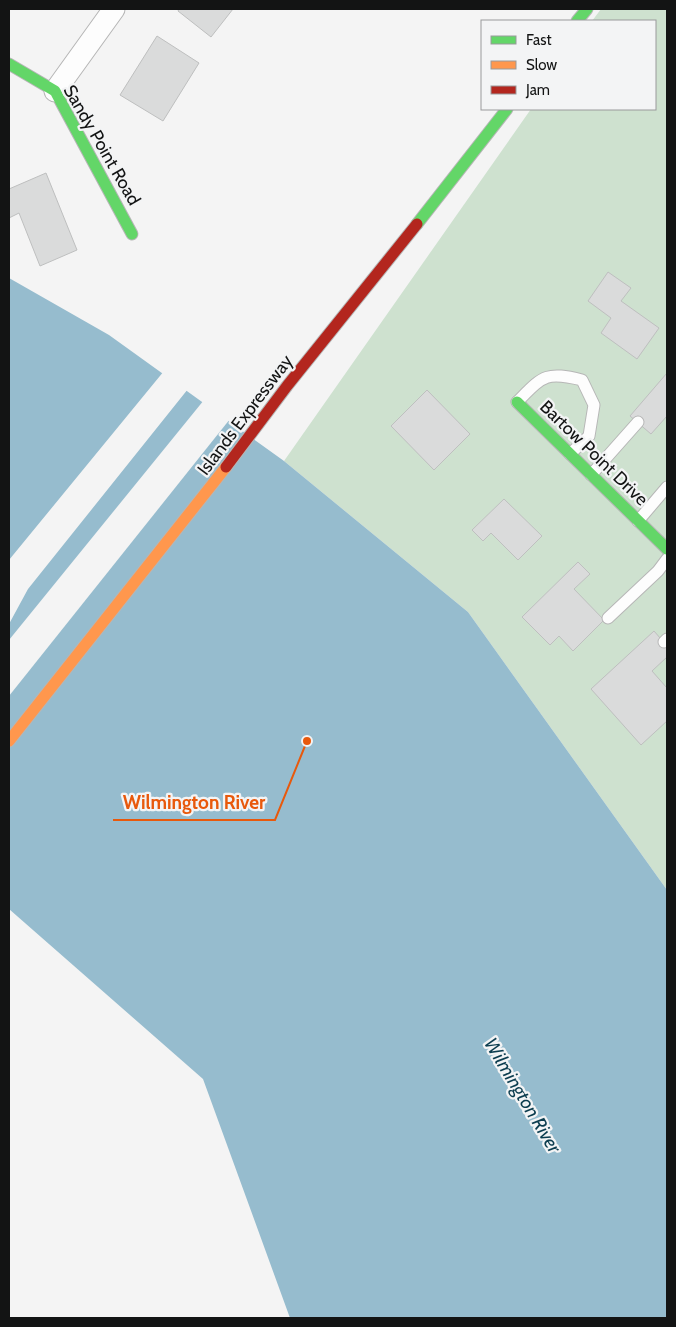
<svg xmlns="http://www.w3.org/2000/svg" width="676" height="1327" viewBox="0 0 676 1327" font-family="Cabin,sans-serif">
<style>
.green{fill:#cee1cf}
.water{fill:#96bcce}
.pier{fill:#f4f4f4}
.building{fill:#dadbdb;stroke:#bebfbf}
.lines{fill:none;stroke-linecap:round;stroke-linejoin:round}
.lane-casing{stroke:#b6b6b6;stroke-width:13}
.street-casing{stroke:#b6b6b6;stroke-width:23}
.fast-casing{stroke:#b6b6b6;stroke-width:13}
.slow-casing{stroke:#b6b6b6;stroke-width:13}
.jam-casing{stroke:#b6b6b6;stroke-width:13}
.lane{stroke:#fdfdfd;stroke-width:11}
.street{stroke:#fdfdfd;stroke-width:21}
.fast{stroke:#63d668;stroke-width:11}
.slow{stroke:#ff974d;stroke-width:11}
.jam{stroke:#b3261e;stroke-width:11}
.labels{text-anchor:middle;stroke-width:4.5;stroke-linejoin:round;paint-order:stroke}
.street-label{font-size:18px;fill:#131414;stroke:#f3f4f5}
.water-label{font-size:19px;font-style:italic;fill:#0c3d4f;stroke:#f3f4f5}
.leader{fill:none;stroke:#e8590c;stroke-width:2}
.callout-dot{fill:#e8590c;stroke:#f3f4f5;stroke-width:2}
.callout-label{font-size:19px;text-anchor:middle;font-weight:bold;fill:#e8590c;stroke:#f3f4f5;stroke-width:4.5;stroke-linejoin:round;paint-order:stroke}
</style>
<rect width="100%" height="100%" fill="#f4f4f4"/>
<path class="green" d="M601 9H667V890L468 612 284 461 531 109H655V21H592Z"/>
<path class="water" d="M9 278 109 335 284 461 468 612 667 890V1318H290L203 1079 9 909Z"/>
<g class="pier">
<path d="M164 371 188 389 28 589 9 624V560Z"/>
<path d="M204 400 230 419 9 696V640Z"/>
</g>
<g class="building">
<path d="M179 9H233L211 37 178 11Z"/>
<path d="M157 36 199 63 163 121 120 95Z"/>
<path d="M46 173 77 250 40 266 19 213 9 218V189Z"/>
<path d="M608 272 631 288 621 301 659 328 637 359 601 333 611 318 588 301Z"/>
<path d="M667 373V416L651 434 630 416Z"/>
<path d="M427 390 470 434 434 470 391 426Z"/>
<path d="M504 499 542 536 518 560 491 533 483 541 472 530Z"/>
<path d="M578 562 590 574 574 589 604 620 573 651 559 636 550 645 522 617Z"/>
<path d="M654 631 667 646V657L652 671 667 688V721L641 745 591 689Z"/>
</g>
<g class="lines">
<g class="lane-casing">
<g id="lane">
<path d="M517 402C543 376 545 371 582 380L594 405 589 436 570 454"/>
<path d="M591 475 638 422"/>
<path d="M638 521 667 487"/>
<path d="M608 618 658 571 667 559"/>
<path d="M664 642 667 639"/>
</g>
</g>
<g class="street-casing">
<path id="street" d="M55 91 114 9"/>
</g>
<g class="fast-casing">
<g id="fast">
<path d="M577 21 587 9"/>
<path d="M9 64 55 91 132 234"/>
<path d="M417 224 507 109"/>
<path d="M517 402 667 549"/>
</g>
</g>
<g class="slow-casing">
<path id="slow" d="M9 741 226 467"/>
</g>
<g class="jam-casing">
<path id="jam" d="M226 467 287 386 417 224"/>
</g>
<use href="#lane" class="lane"/>
<use href="#street" class="street"/>
<use href="#fast" class="fast"/>
<use href="#slow" class="slow"/>
<use href="#jam" class="jam"/>
</g>
<g class="labels">
<g class="street-label">
<text transform="translate(102 145) rotate(60)" y="6">Sandy Point Road</text>
<text transform="translate(245 415) rotate(-53)" y="6">Islands Expressway</text>
<text transform="translate(594 453) rotate(44)" y="6">Bartow Point Drive</text>
</g>
<g class="water-label">
<text transform="translate(523 1095) rotate(59)" y="7">Wilmington River</text>
</g>
</g>
<path class="leader" d="M307 741L275 820H113"/>
<circle class="callout-dot" cx="307" cy="741" r="5"/>
<g class="callout-label">
<text x="194" y="809">Wilmington River</text>
</g>
<rect width="676" height="1327" fill="none" stroke="#131414" stroke-width="20"/>
<rect x="481" y="20" width="175" height="90" fill="#f3f4f5" stroke="#999a9b"/>
<rect x="491" y="36" width="25" height="8" fill="#63d668" stroke="#999a9b"/>
<text x="526" y="45" font-size="15" fill="#131414">Fast</text>
<rect x="491" y="61" width="25" height="8" fill="#ff974d" stroke="#999a9b"/>
<text x="526" y="70" font-size="15" fill="#131414">Slow</text>
<rect x="491" y="86" width="25" height="8" fill="#b3261e" stroke="#999a9b"/>
<text x="526" y="95" font-size="15" fill="#131414">Jam</text>
</svg>
